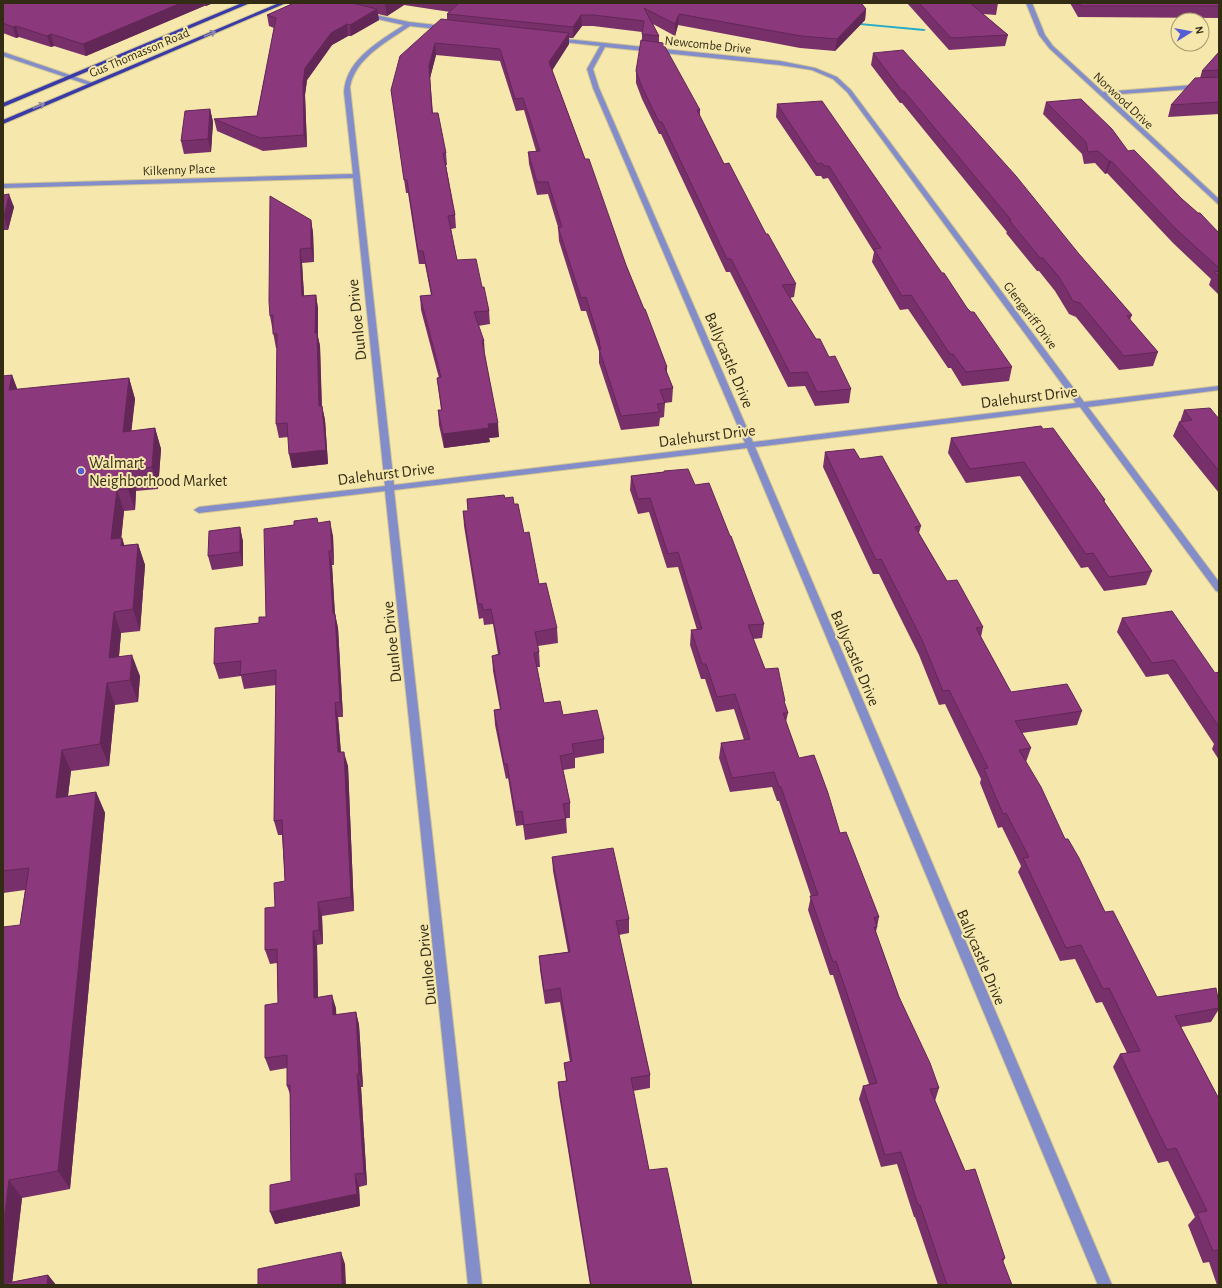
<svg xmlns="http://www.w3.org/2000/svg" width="1222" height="1288" viewBox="0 0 1222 1288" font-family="'Alegreya Sans',sans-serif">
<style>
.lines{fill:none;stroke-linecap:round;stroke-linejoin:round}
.stream{fill:#26abc6;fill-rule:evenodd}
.minor-casing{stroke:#d3c592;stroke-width:2}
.major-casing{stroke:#d3c592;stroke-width:2}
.minor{fill:#828dc9;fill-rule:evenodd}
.major{fill:#383aa8;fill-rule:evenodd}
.wall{fill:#78306b}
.shaded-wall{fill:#622757}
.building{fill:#8c387c;stroke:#622757}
.oneway{stroke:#8e88aa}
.poi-dot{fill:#555dd4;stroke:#f6e7ad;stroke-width:1.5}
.labels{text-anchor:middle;stroke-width:4;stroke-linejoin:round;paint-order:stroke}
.far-street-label{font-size:13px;fill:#322c15;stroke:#f6e7ad}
.street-label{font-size:16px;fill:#322c15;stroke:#f6e7ad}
.poi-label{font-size:16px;fill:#322c15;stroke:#f6e7ad;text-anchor:start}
</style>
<rect width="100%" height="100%" fill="#f6e7ad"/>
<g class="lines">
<path class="stream" d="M848 22 924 29 926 30 924 31 850 24H848Z"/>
<g class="minor-casing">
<g id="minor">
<path d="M1026 3H1032L1045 35 1053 46 1103 92 1219 83V87L1107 95 1219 199V205L1049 48 1039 35Z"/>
<path d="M366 13 409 22 445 26 448 28 445 30 410 26C388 41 355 58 350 87L394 485 745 443 593 88 587 69 600 46 554 41V39L556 38 780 61 815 68 837 77 851 90 1084 402 1219 386V390L1088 407 1219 582V592L1216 591 1080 407 755 447 1112 1285H1098L747 448 394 490 482 1285H468L385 491 199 513 194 510 199 507 385 486 353 178 3 188V184L353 174 344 92C346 59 380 41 404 25L364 16 363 15ZM605 47 780 65 812 70 833 79 847 92 1076 403 753 442 599 88 593 69Z"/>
<path d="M3 52 93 83 94 84 89 85 3 56Z"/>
</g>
</g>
<g class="major-casing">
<g id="major">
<path d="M242 3H250L3 107V103Z"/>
<path d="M279 3H286L3 124V120Z"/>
</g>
</g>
<use href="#minor" class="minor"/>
<use href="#major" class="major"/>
</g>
<g class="wall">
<path d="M3 3H213L206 6H204L86 56 54 46 51 47 19 37 16 38 3 33Z"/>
<path d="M294 3H861L866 9 865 20 835 51 800 48 678 25 675 36 653 24 659 36V42L700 110V116L724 164 796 284 794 297 790 298 816 339 829 357 851 389 849 403 815 406 805 386 788 387 730 272H726L661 134H659L642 99 636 83V71L642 41V32L593 26H582L573 38H569V44L552 70 585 159 626 265 667 367V373L673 388 672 402 665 403 664 417 660 418 659 426 621 430 599 363V351L586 311H581L559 241 558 227 548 194 537 195 529 164 528 152 536 151 524 110 516 111 500 61 436 55 430 78 433 113 446 153 447 165H446L455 215 456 228 451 229 457 260 482 287 489 311 490 324 478 326 485 355 499 437 489 438 490 442 444 448 439 425 438 410H441L437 378H439L421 310 420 296 431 295 425 264H419L408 193H406L391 90 447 20V14L450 12 404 5 387 16 378 14 379 20 351 36H348L332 45 307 80 305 95 307 147 263 151 217 131 214 119 257 116 274 28 269 26 267 15Z"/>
<path d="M907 3H998L996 15 983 14 1008 35 1005 46 949 50Z"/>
<path d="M1070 3H1219V18L1078 17Z"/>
<path d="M1219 52V114L1168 117 1171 105 1200 78 1202 71Z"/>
<path d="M873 53 1079 254 1132 315 1130 320 1158 352 1153 366 1119 370 1076 317 1069 314 1055 291 1039 271H1037L1006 233 1007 232 902 103H900L871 65Z"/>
<path d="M1046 102 1128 151 1182 199 1219 233V295L1209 285 1211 279 1173 243 1107 173 1105 174 1095 163 1084 164 1082 154 1043 114Z"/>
<path d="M777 104 942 273 967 308 1012 367 1009 381 962 386 951 368H948L908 309 900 310 872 262 874 252 828 178 823 179 821 176H816L776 117Z"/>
<path d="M210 109 213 122 211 152 184 154 181 141Z"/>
<path d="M3 195 14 207 8 230H3Z"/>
<path d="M311 220 313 233 314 262 302 263 304 296 316 295 318 309V337L320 346 322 406 325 420 328 464 292 468 288 437 279 438 276 424 277 348H276L270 316Z"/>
<path d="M12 375 17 390 129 378 135 399 131 431 155 428 161 449 158 489 136 491 135 510 124 511 121 538H122L124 545 138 544 145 565 140 631 121 633 119 656 140 676 138 702 115 705 109 766 71 771 68 796 96 792 105 813 70 1189 22 1198 12 1282 48 1275 56 1285H3L20 925 25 890 3 893V376Z"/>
<path d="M1184 410 1219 419V493L1173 436 1179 422H1180Z"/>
<path d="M1043 429 1105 500 1104 502 1152 571 1146 585 1104 591 1088 567 1081 568 1020 476 966 483 948 453 951 438Z"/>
<path d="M825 452 860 459 921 526 919 533 947 581 983 627 981 637 1011 692 1082 711 1077 725 1022 733 1031 748 1026 762 1065 839 1105 912 1157 997 1219 1004V1009L1211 1022 1181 1027 1219 1099V1285H1217L1209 1262 1203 1263 1188 1225 1195 1217 1168 1161 1158 1163 1113 1067 1120 1054 1127 1053 1102 1002 1096 1003 1075 959 1060 961 1018 872 1021 866 1002 827 998 828 980 783 981 779 945 704 939 705 919 655 895 607 879 574H873L823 467Z"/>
<path d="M664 471 695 485 764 624 762 638 753 639 765 669 785 705 788 713 786 722 799 758 840 833 879 917 876 932 899 997 939 1088 935 1101 965 1171 1005 1258 1003 1262 1012 1285H938L915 1217H914L897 1164 881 1167 859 1099 863 1086 869 1084 833 975H830L808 910 811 896 779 801H777L772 787 730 792 719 758 721 743 744 740 734 709 716 712 705 679H701L690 645 691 630H697L678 567 667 568 649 512 638 514 630 490 631 476 664 472Z"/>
<path d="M505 498 514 504 524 533 539 584 557 628 558 643 538 646 539 652 540 667H537L544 703 563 715 604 739V753L575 758V768L563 770 570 803V818H566L567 833 525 840 523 825 516 826 508 778 506 779 495 725 494 710 500 709 493 671 492 656 498 654 493 624 484 625 483 618 479 619 464 526 463 511H468L467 499Z"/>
<path d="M318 523 333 536 334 565H332L335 614 338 628 343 717H338L341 752 348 766 354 911 322 916 323 944 317 945 318 997 336 1008V1015L356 1012 359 1025 363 1087H361L367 1185 359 1187 360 1206 275 1224 291 1181 290 1094 287 1086V1068L270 1071 265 1058 278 1003 277 963 270 964 265 950 275 907 285 881 282 835H278L274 821 276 685 244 689 241 676 219 679 214 664 266 617Z"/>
<path d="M240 527 243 542V566L212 570 208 556Z"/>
<path d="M1122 618 1215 673 1219 672V760L1212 749 1214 744 1168 674 1146 677 1117 632Z"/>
<path d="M552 857 629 919V933L619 935 650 1075V1088L633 1091 649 1170 692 1285H590L559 1095 558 1082 566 1081 564 1063 570 1062 560 1002 545 1004 540 970 539 956 568 952 553 871Z"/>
</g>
<g class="shaded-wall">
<path d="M181 3H203L204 6 86 56 83 44Z"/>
<path d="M206 3H213L206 6Z"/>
<path d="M387 3H404V5L387 16 385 4Z"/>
<path d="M377 9 379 20 351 36 350 25Z"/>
<path d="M866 9 865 20 835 51 837 39Z"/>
<path d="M679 14 678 25 675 36V24Z"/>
<path d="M581 15 582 26 573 38V27Z"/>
<path d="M347 24 348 36 332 45 307 80 305 95 307 147 304 135 303 83 305 68 331 33Z"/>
<path d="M16 26 19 37 16 38 13 27Z"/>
<path d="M569 33V44L550 74 549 62Z"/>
<path d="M51 34 54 46 51 47 47 36Z"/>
<path d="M435 43 436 55 430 78 429 66Z"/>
<path d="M210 109 213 122 211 152 208 139Z"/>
<path d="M1109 161H1111L1107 173 1105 174Z"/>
<path d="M9 194 14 207 8 230 4 217Z"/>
<path d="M311 220 313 233 314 262 311 248Z"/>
<path d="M300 249 302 263 305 310 302 296Z"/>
<path d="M316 295 318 309V337L320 346 322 421 319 406 315 333Z"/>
<path d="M482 341H484L485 355Z"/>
<path d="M12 375 20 396 9 390Z"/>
<path d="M129 378 135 399 129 453 123 432Z"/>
<path d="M322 406 325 420 328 464 292 468 289 454Z"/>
<path d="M498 423 499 437 489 438 490 442 444 448 443 434 488 424Z"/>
<path d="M155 428 161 449 158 489 152 467Z"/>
<path d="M130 470 136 491 135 510 128 489Z"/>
<path d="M117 490 124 511 119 561 111 539Z"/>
<path d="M330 521 333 536 334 565 332 550Z"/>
<path d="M240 527 243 542V566L240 552Z"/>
<path d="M122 538 129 559 121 546Z"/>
<path d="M138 544 145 565 140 631 133 609Z"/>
<path d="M329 551 332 565 335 617V614L338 628 343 717 340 702Z"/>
<path d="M114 612 121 633 117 679 109 658Z"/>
<path d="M132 655 140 676 138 702 130 680Z"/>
<path d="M107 683 115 705 109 766 100 744Z"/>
<path d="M335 703 338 717 342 767 338 752Z"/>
<path d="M62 750 71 771 65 819 56 798Z"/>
<path d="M344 752 348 766 354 911 351 897Z"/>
<path d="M96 792 105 813 70 1189 58 1171Z"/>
<path d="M318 902 322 916 323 944 319 930Z"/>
<path d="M313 931 317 945 318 1011 314 998Z"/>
<path d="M332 995 336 1008 337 1029 333 1015Z"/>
<path d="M356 1012 359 1025 363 1087 359 1074Z"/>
<path d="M357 1074 361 1087 367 1185 364 1173Z"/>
<path d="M355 1174 359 1187 360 1206 275 1224 270 1212Z"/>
<path d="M9 1180 22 1198 12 1285H3V1226Z"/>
<path d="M341 1252 345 1264 346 1285H342Z"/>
<path d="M48 1275 56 1285H47Z"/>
</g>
<g class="building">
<path d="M3 3H181L83 44 51 34 47 36 16 26 13 27 3 23Z"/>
<path d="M294 3H352L377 9 350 25 347 24 331 33 305 68 303 83 304 135 260 138 214 119 257 116 276 18 267 15Z"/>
<path d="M459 3H861L866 9 837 39 801 36 679 14 675 24 644 8 659 36 642 34 644 21 593 15H581L573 27 447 14Z"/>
<path d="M919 3H970L1008 35 951 38Z"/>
<path d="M1079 3H1219V6H1081Z"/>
<path d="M441 19 569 33 549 62 585 159H589L626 265 644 309H645L667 367 665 368 673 388 660 390 665 403 657 404 660 412 621 416 599 349H601L599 343H600L586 297 581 298 558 227H562L548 182H537L528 152 540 151 523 98 515 99 500 49 435 43 429 66 432 113H438L446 153H443L455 215 448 216 457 260 476 259 482 287H484L489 311 474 312 484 341H482L498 423 488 424 489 428 443 434 438 410H442L437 378 441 377 420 296 432 295 423 251H418L407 180H404L391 90 400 56Z"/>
<path d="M641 40 663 43 700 110H697L724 164 729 163 766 234H768L796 284 782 285 816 339H820L829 357 835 356 851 389 817 392 807 372 790 373 731 259H727L662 122H659L642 87 636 71Z"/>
<path d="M903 50 1016 176 1079 254 1132 315 1127 316 1158 352 1124 356 1080 303 1073 301 1059 277 1043 258H1040L1009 220H1011L904 91H902L873 53Z"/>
<path d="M1219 52V70L1202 71Z"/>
<path d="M1219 77V102L1171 105 1195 78Z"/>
<path d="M1081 99 1112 129 1128 151 1134 150 1182 199 1198 213H1200L1219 233V268L1177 230 1111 161H1109L1098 151 1088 152 1086 142 1046 102Z"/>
<path d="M822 101 942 273H944L967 308 971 312H974L1012 367 966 372 953 354H950L911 295 902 296 874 249 881 248 829 166H824L822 163 817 164 777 104Z"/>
<path d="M210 109 208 139 181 141 185 111Z"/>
<path d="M9 194 4 217H3V195Z"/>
<path d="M270 196 311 220V248L300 249 302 296 316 295 315 333H317L319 406H322L326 450 289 454 287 423 276 424 277 334H273V315L270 316 269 301Z"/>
<path d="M1219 271V277L1214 272Z"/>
<path d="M12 375 9 390 129 378 123 432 155 428 152 467 130 470 128 489 117 490 111 539 122 538 121 546 138 544 133 609 114 612 109 658 132 655 130 680 107 683 100 744 62 750 56 798 96 792 58 1171 9 1180 3 1226V927L20 925 29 868 3 871V376Z"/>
<path d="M1210 408 1219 419V471L1179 422 1192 420 1184 410Z"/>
<path d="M1041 426 1043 429 1053 428 1105 500H1103L1152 571 1109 577 1093 553 1086 554 1024 462 970 469 951 438Z"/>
<path d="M854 449 860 459 882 456 921 526 915 527 947 581 957 580 983 627 976 628 1011 692 1067 684 1082 711 1015 721 1031 748 1019 750 1041 787 1065 839H1068L1079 858 1105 912 1113 911 1157 997 1216 988 1219 1004V1008L1175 1016 1219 1099V1253L1218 1250 1213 1251 1197 1213 1207 1211 1176 1148 1167 1150 1120 1054 1140 1051 1109 988 1103 989 1081 945 1066 948 1023 858 1029 857 1006 813 1003 814 984 769 988 768 949 690 943 691 922 640 898 592 881 559 876 560 825 452Z"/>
<path d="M688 469 695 485 709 483 730 536H731L764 624 748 625 765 669 778 668 785 701H784L788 713H783L799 758 814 755 828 793 840 833 846 832 879 917H874L877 927H874L899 997 930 1063 939 1088 930 1089 965 1171 975 1169 1005 1258 1002 1259 1012 1285H947L920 1205H918L901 1152 885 1155 863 1086 877 1083 836 961 833 962 810 896 818 895 781 787H779L774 772 732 778 721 743 750 739 735 694 717 697 706 664H702L691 630 702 629 678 552 668 554 650 498 638 499 631 476 664 472V471Z"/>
<path d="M504 495 505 498 513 497 514 504H518L524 533 529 532 539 584 546 583 557 628 535 632 539 652 534 653 544 703 560 701 563 715 597 710 604 739 572 744 574 753 560 756 570 803 563 804 566 819 524 825 522 811 515 812 507 764H504L494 710 501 709 492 656 500 654 491 609 483 610 482 604H478L463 511H468L467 499Z"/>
<path d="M317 518 318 523 330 521 332 550 329 551 333 614H335L340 702 335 703 338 752H344L351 897 318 902 319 930 313 931 314 998 332 995 333 1015 356 1012 359 1074H357L364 1173 355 1174 357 1194 270 1212V1185L291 1181 290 1085 287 1086V1055L265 1058V1005L278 1003 277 949 265 950V908L275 907 274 883 285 881 282 820 274 821 276 670 240 675 241 661 214 664 215 628 259 623V617H266L264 529 294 525V521Z"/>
<path d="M240 527V552L208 556 209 531Z"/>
<path d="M1172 611 1215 673 1219 672V727L1174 660 1152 663 1122 618Z"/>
<path d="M613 848 629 919 616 921 650 1075 631 1078 649 1170 667 1168 692 1285H591L558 1082 567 1081 564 1063 572 1061 560 988 544 991 539 956 570 952 552 857Z"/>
<path d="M341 1252 342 1285H258V1269Z"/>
<path d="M48 1275 47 1285H3V1284Z"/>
</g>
<defs><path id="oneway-shaft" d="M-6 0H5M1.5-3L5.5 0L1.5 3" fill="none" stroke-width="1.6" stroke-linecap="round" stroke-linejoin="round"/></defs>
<g class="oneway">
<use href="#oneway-shaft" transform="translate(210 34) rotate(-23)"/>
<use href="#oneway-shaft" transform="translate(39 106) rotate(-23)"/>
</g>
<circle class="poi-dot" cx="81" cy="471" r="4"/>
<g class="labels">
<g class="far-street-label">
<text transform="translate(708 44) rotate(6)" y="5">Newcombe Drive</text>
<text transform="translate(139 52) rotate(-23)" y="5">Gus Thomasson Road</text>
<text transform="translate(1124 100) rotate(43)" y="5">Norwood Drive</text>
<text transform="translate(179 169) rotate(-2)" y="5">Kilkenny Place</text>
<text transform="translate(1031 315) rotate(53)" y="5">Glengariff Drive</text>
</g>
<g class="street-label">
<text transform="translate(356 320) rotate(-96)" y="6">Dunloe Drive</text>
<text transform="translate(730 360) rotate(67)" y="6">Ballycastle Drive</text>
<text transform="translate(1029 396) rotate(-7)" y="6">Dalehurst Drive</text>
<text transform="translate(707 435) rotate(-7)" y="6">Dalehurst Drive</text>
<text transform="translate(386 473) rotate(-7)" y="6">Dalehurst Drive</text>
<text transform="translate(391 642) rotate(-96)" y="6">Dunloe Drive</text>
<text transform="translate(856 658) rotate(67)" y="6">Ballycastle Drive</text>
<text transform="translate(982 957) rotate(67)" y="6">Ballycastle Drive</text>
<text transform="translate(426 965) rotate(-96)" y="6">Dunloe Drive</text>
</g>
<g class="poi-label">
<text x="89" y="468">Walmart<tspan x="89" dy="18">Neighborhood Market</tspan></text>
</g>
</g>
<rect width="1222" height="1288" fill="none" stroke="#322c15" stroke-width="8"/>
<g transform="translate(1190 32) rotate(79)"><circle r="19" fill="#f6e7ad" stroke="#a89c70"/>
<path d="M0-3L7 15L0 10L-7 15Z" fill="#555dd4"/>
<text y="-6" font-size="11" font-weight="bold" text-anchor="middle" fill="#322c15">N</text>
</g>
</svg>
